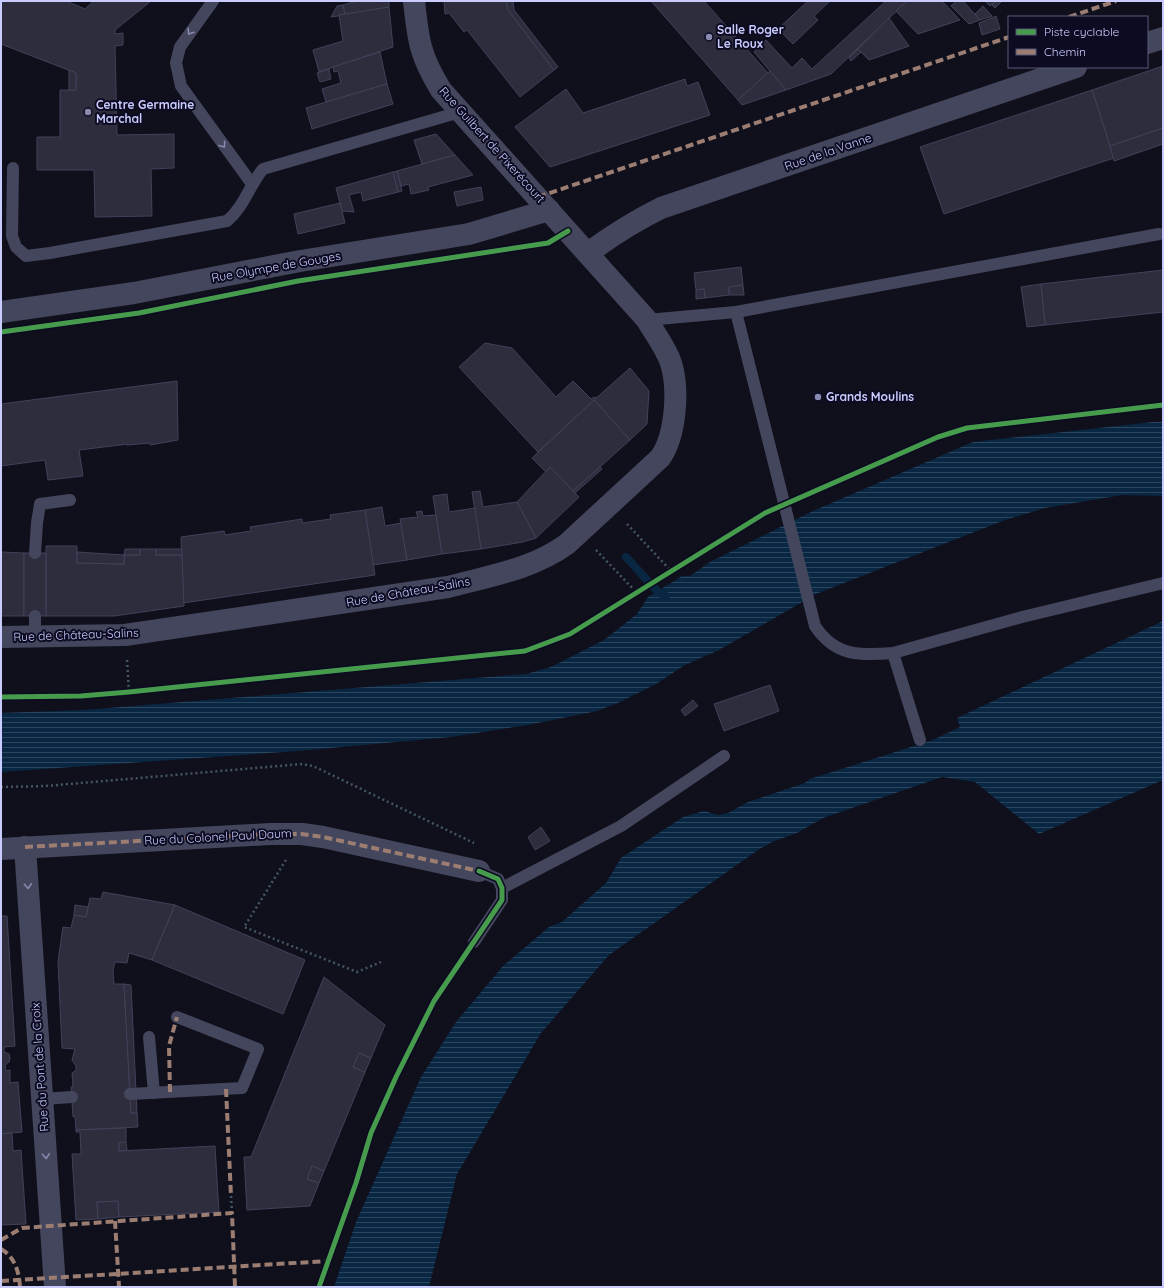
<svg xmlns="http://www.w3.org/2000/svg" width="1164" height="1288" viewBox="0 0 1164 1288" font-family="Quicksand,sans-serif">
<style>
.water{fill:url(#water-rules)}
.lines{fill:none;stroke-linecap:round;stroke-linejoin:round}
.stream{stroke:#092743;stroke-width:8}
.building{fill:#2d2d3e;stroke:#42415a}
.path{stroke:#435762;stroke-width:2.5;stroke-dasharray:2 3;stroke-linecap:butt}
.service{stroke:#44465d;stroke-width:12}
.minor{stroke:#44465d;stroke-width:22}
.quiet{stroke:#9b7d72;stroke-width:4;stroke-dasharray:8 4;stroke-linecap:butt}
.cycleway-casing{stroke:#0c0b21;stroke-width:8}
.cycleway{stroke:#469c4c;stroke-width:5}
.oneway{stroke:#8789ae}
.poi-dot{fill:#898ab0;stroke:#0c0b21;stroke-width:1.5}
.labels{text-anchor:middle;stroke-width:4;stroke-linejoin:round;paint-order:stroke}
.poi-label{font-size:12px;font-weight:bold;fill:#caccff;stroke:#0c0b21;text-anchor:start}
.street-label{font-size:12px;fill:#caccff;stroke:#0c0b21}
</style>
<defs>
<pattern id="water-rules" width="6" height="5" patternUnits="userSpaceOnUse"><rect width="6" height="5" fill="#092743"/><path d="M0 2.5h6" fill="none" stroke="#2c455f"/></pattern>
</defs>
<rect width="100%" height="100%" fill="#10101c"/>
<g class="water">
<path d="M1153 422H1163V496L1122 495 1045 508 1005 520 816 594 719 650 685 665 656 684 620 702 597 711 528 725 451 737 298 751 1 772V713L84 710 526 674 551 667 604 640 637 614 648 597 682 576H690L710 562 813 511 973 442Z"/>
<path d="M1163 621V780L1039 834 975 782 942 777 823 818 797 833 772 842 758 850 609 955 541 1033 457 1174 429 1287H334L356 1222 421 1077 456 1022 503 966 549 927 562 922 606 883 621 858 683 817 704 811 718 815 728 813 748 802 805 783 810 779 933 740 960 727 957 718Z"/>
</g>
<g class="lines">
<path class="stream" d="M626 557 659 593 666 596"/>
</g>
<g class="building">
<path d="M1 1H66L85 9 94 1H151L115 30V34L123 33V45L115 46 117 135 174 134V168L151 169 152 216 95 217 94 170H37V137H60V90H76V73L1 44Z"/>
<path d="M357 1H389V7L345 15 343 5Z"/>
<path d="M444 1H506L508 10 554 70 520 97 467 30 464 32 449 13 445 14Z"/>
<path d="M506 1H513L514 10 558 67 554 70 508 10Z"/>
<path d="M651 1H704L768 73 738 100Z"/>
<path d="M808 1H830L814 16 818 20 793 44 778 29Z"/>
<path d="M886 1H907L831 74 786 90 754 52 766 40 792 68 802 58 812 69Z"/>
<path d="M907 1H942L960 20 918 34 896 11Z"/>
<path d="M956 1H963L980 20 969 24 951 6Z"/>
<path d="M985 1H996L990 6Z"/>
<path d="M996 1H1002L995 8 992 5Z"/>
<path d="M343 5 345 15 331 17 337 6Z"/>
<path d="M983 6 992 16 980 20 975 14Z"/>
<path d="M389 7 393 47 319 72 313 50 343 41 339 15Z"/>
<path d="M996 16 1000 29 982 35 979 23Z"/>
<path d="M889 18 909 46 869 60 858 49Z"/>
<path d="M858 49 861 52 851 61 849 58Z"/>
<path d="M380 52 387 84 326 102 322 89 341 83 338 71 334 72 333 67Z"/>
<path d="M1163 66V128L1110 146 1092 90Z"/>
<path d="M329 69 331 79 320 82 317 73Z"/>
<path d="M69 70 76 73V90H69Z"/>
<path d="M770 71 786 90 742 105 738 100Z"/>
<path d="M685 79 687 86 698 82 710 115 550 167 515 127 566 89 583 113Z"/>
<path d="M387 84 393 104 312 129 306 108Z"/>
<path d="M1092 90 1114 158 944 214 920 147Z"/>
<path d="M1163 128V144L1114 161 1110 146Z"/>
<path d="M436 134 455 155 422 164 414 140Z"/>
<path d="M455 155 473 175 428 187 429 190 411 194 409 184 401 186 397 171Z"/>
<path d="M397 171 402 191 398 192 393 172Z"/>
<path d="M393 172 398 192 363 201 361 192 349 195 354 212 342 211 336 188Z"/>
<path d="M481 187 483 200 457 206 454 192Z"/>
<path d="M340 203 345 223 298 234 294 214Z"/>
<path d="M741 267 743 285 729 287V295L705 298 704 289 696 290 694 273Z"/>
<path d="M1163 270V312L1045 325 1041 284Z"/>
<path d="M1041 284 1045 325 1027 327 1021 287Z"/>
<path d="M743 285 744 295H729V287Z"/>
<path d="M704 289 705 298 696 299V290Z"/>
<path d="M485 343 512 348 556 397 573 381 591 399 594 397 596 398 538 452 459 367Z"/>
<path d="M630 368 649 391 647 424 630 440 594 400Z"/>
<path d="M177 381 178 440 150 445V443L127 445 128 444 79 450 83 476 48 480 45 460 1 466V404Z"/>
<path d="M594 400 630 440 573 491 550 467 546 472 532 458Z"/>
<path d="M550 467 579 497 536 538 517 502Z"/>
<path d="M600 467 602 469 575 493 573 491Z"/>
<path d="M480 491 483 507 517 502 536 538 523 542 481 549 472 492Z"/>
<path d="M447 494 449 512 475 508 481 549 442 554 433 496Z"/>
<path d="M382 507 385 526 401 523 407 560 373 565 365 510Z"/>
<path d="M365 510 375 575 183 603 181 537 224 531 225 535 251 531 250 527 302 519V523L331 519 330 515Z"/>
<path d="M422 511 423 516 436 515 442 554 407 560 400 519 418 517 416 512Z"/>
<path d="M46 546H77V563L124 564V555H140V549H156V555H182L184 606 114 616H46Z"/>
<path d="M125 549H140V555H124Z"/>
<rect x="156" y="549" width="26" height="6"/>
<path d="M1 552 24 553V616H1Z"/>
<path d="M77 552 124 555V564L77 563Z"/>
<rect x="24" y="553" width="22" height="63"/>
<path d="M770 685 779 711 724 731 714 704Z"/>
<path d="M693 700 698 706 685 716 681 710Z"/>
<path d="M541 827 550 841 535 850 528 837Z"/>
<path d="M103 892 175 905 152 960 129 953 127 963 115 962 113 970 114 984H124L131 1113H137L138 1127 76 1130 75 1116 73 1117 71 1087H73L72 1073 76 1070V1066L72 1060 75 1049 62 1048 58 961 63 927 71 928 74 915 86 917 90 898 101 899Z"/>
<path d="M75 905 88 907 86 917 74 915Z"/>
<path d="M175 905 305 960 283 1014 152 960Z"/>
<path d="M1 916H7L15 1046 4 1047V1052L9 1054 10 1058 9 1062 5 1065 6 1071 10 1070V1083L18 1082 22 1132 1 1134Z"/>
<path d="M324 977 385 1025 371 1058 359 1053 353 1067 365 1072 324 1171 312 1166 307 1179 319 1183 310 1206 247 1210 244 1157H251Z"/>
<path d="M124 984 131 985 137 1113H131Z"/>
<path d="M359 1053 371 1058 365 1072 353 1067Z"/>
<path d="M126 1128V1142L119 1143V1151L215 1146 219 1212 119 1217 118 1201 97 1202 98 1219 76 1220 72 1154H81L80 1132H76V1130Z"/>
<path d="M12 1133 13 1151 21 1150 26 1224 1 1225V1134Z"/>
<path d="M126 1142 127 1150 119 1151V1143Z"/>
<path d="M312 1166 324 1171 319 1183 307 1179Z"/>
<path d="M118 1201 119 1217 98 1219 97 1202Z"/>
</g>
<g class="lines">
<g class="path">
<path d="M627 524 672 572"/>
<path d="M596 550 637 593"/>
<path d="M127 660 129 692"/>
<path d="M1 787 46 786 302 764 313 766 474 843"/>
<path d="M286 860 244 927 357 972 381 962"/>
<path d="M231 1196 232 1213"/>
</g>
<g class="service">
<path d="M213 1 180 47 176 63 181 86 252 184"/>
<path d="M13 168 12 236 16 247 26 256 50 253 227 221C244 207 249 186 263 169L460 112"/>
<path d="M736 312 815 626C835 656 859 656 893 653L1022 617 1163 583"/>
<path d="M647 320 736 312 1159 234"/>
<path d="M35 553 37 523 40 504 70 500"/>
<path d="M35 637V616"/>
<path d="M893 653 920 740"/>
<path d="M502 888 621 826 724 756"/>
<path d="M474 942 502 900V888L498 879 479 871"/>
<path d="M149 1037 154 1093"/>
<path d="M130 1094 242 1088 258 1049 177 1017"/>
<path d="M42 1099 72 1097"/>
</g>
<g class="minor">
<path d="M1147 43 1163 38"/>
<path d="M588 253C611 236 635 221 661 208L1076 67"/>
<path d="M1 312 134 293 300 261 469 234 549 210"/>
<path d="M1 637 125 635 448 587C489 576 533 569 567 544L660 458C676 436 679 389 671 363 666 348 655 334 647 320L441 90C420 56 418 40 414 1"/>
<path d="M25 847 55 1287"/>
<path d="M1 849 270 834H302L323 837 479 871"/>
</g>
<g class="quiet">
<path d="M1069 17 1116 1"/>
<path d="M538 197 1009 37"/>
<path d="M25 847 270 834H302L323 837 479 871"/>
<path d="M226 1089 231 1196"/>
<path d="M170 1092 169 1046 177 1017"/>
<path d="M115 1221 119 1287"/>
<path d="M1 1240 22 1228 232 1213 235 1287"/>
<path d="M1 1249C15 1257 19 1272 20 1287"/>
<path d="M1 1281 327 1261"/>
</g>
<g class="cycleway-casing">
<g id="cycleway">
<path d="M1 332 139 313 298 281 548 243 568 231"/>
<path d="M1 697 81 696 129 692 525 651 570 634 765 513 938 437 967 428 1163 405"/>
<path d="M319 1287 356 1183 371 1133 396 1077 434 1001 502 900V888L498 879 479 871"/>
</g>
</g>
<use href="#cycleway" class="cycleway"/>
</g>
<defs><path id="oneway-chevron" d="M-2-3.5L2.5 0L-2 3.5" fill="none" stroke-width="1.6" stroke-linecap="round" stroke-linejoin="round"/></defs>
<g class="oneway">
<use href="#oneway-chevron" transform="translate(190 32) rotate(123)"/>
<use href="#oneway-chevron" transform="translate(223 145) rotate(54)"/>
<use href="#oneway-chevron" transform="translate(28 886) rotate(86)"/>
<use href="#oneway-chevron" transform="translate(46 1156) rotate(86)"/>
</g>
<g class="poi-dot">
<circle cx="709" cy="37" r="4"/>
<circle cx="88" cy="112" r="4"/>
<circle cx="818" cy="397" r="4"/>
</g>
<g class="labels">
<g class="poi-label">
<text x="717" y="34">Salle Roger<tspan x="717" dy="14">Le Roux</tspan></text>
<text x="96" y="109">Centre Germaine<tspan x="96" dy="14">Marchal</tspan></text>
<text x="826" y="401">Grands Moulins</text>
</g>
<g class="street-label">
<text transform="translate(492 145) rotate(48)" y="4">Rue Guilbert de Pixerécourt</text>
<text transform="translate(828 152) rotate(-19)" y="4">Rue de la Vanne</text>
<text transform="translate(276 267) rotate(-10)" y="4">Rue Olympe de Gouges</text>
<text transform="translate(408 592) rotate(-10)" y="4">Rue de Château-Salins</text>
<text transform="translate(76 635) rotate(-2)" y="4">Rue de Château-Salins</text>
<text transform="translate(218 837) rotate(-3)" y="4">Rue du Colonel Paul Daum</text>
<text transform="translate(40 1067) rotate(-94)" y="4">Rue du Pont de la Croix</text>
</g>
</g>
<rect width="1164" height="1288" fill="none" stroke="#caccff" stroke-width="4"/>
<rect x="1008" y="16" width="140" height="52" fill="#0c0b21" stroke="#58587a"/>
<rect x="1016" y="29" width="20" height="6" fill="#469c4c" stroke="#58587a"/>
<text x="1044" y="36" font-size="12" fill="#caccff">Piste cyclable</text>
<rect x="1016" y="49" width="20" height="6" fill="#9b7d72" stroke="#58587a"/>
<text x="1044" y="56" font-size="12" fill="#caccff">Chemin</text>
</svg>
